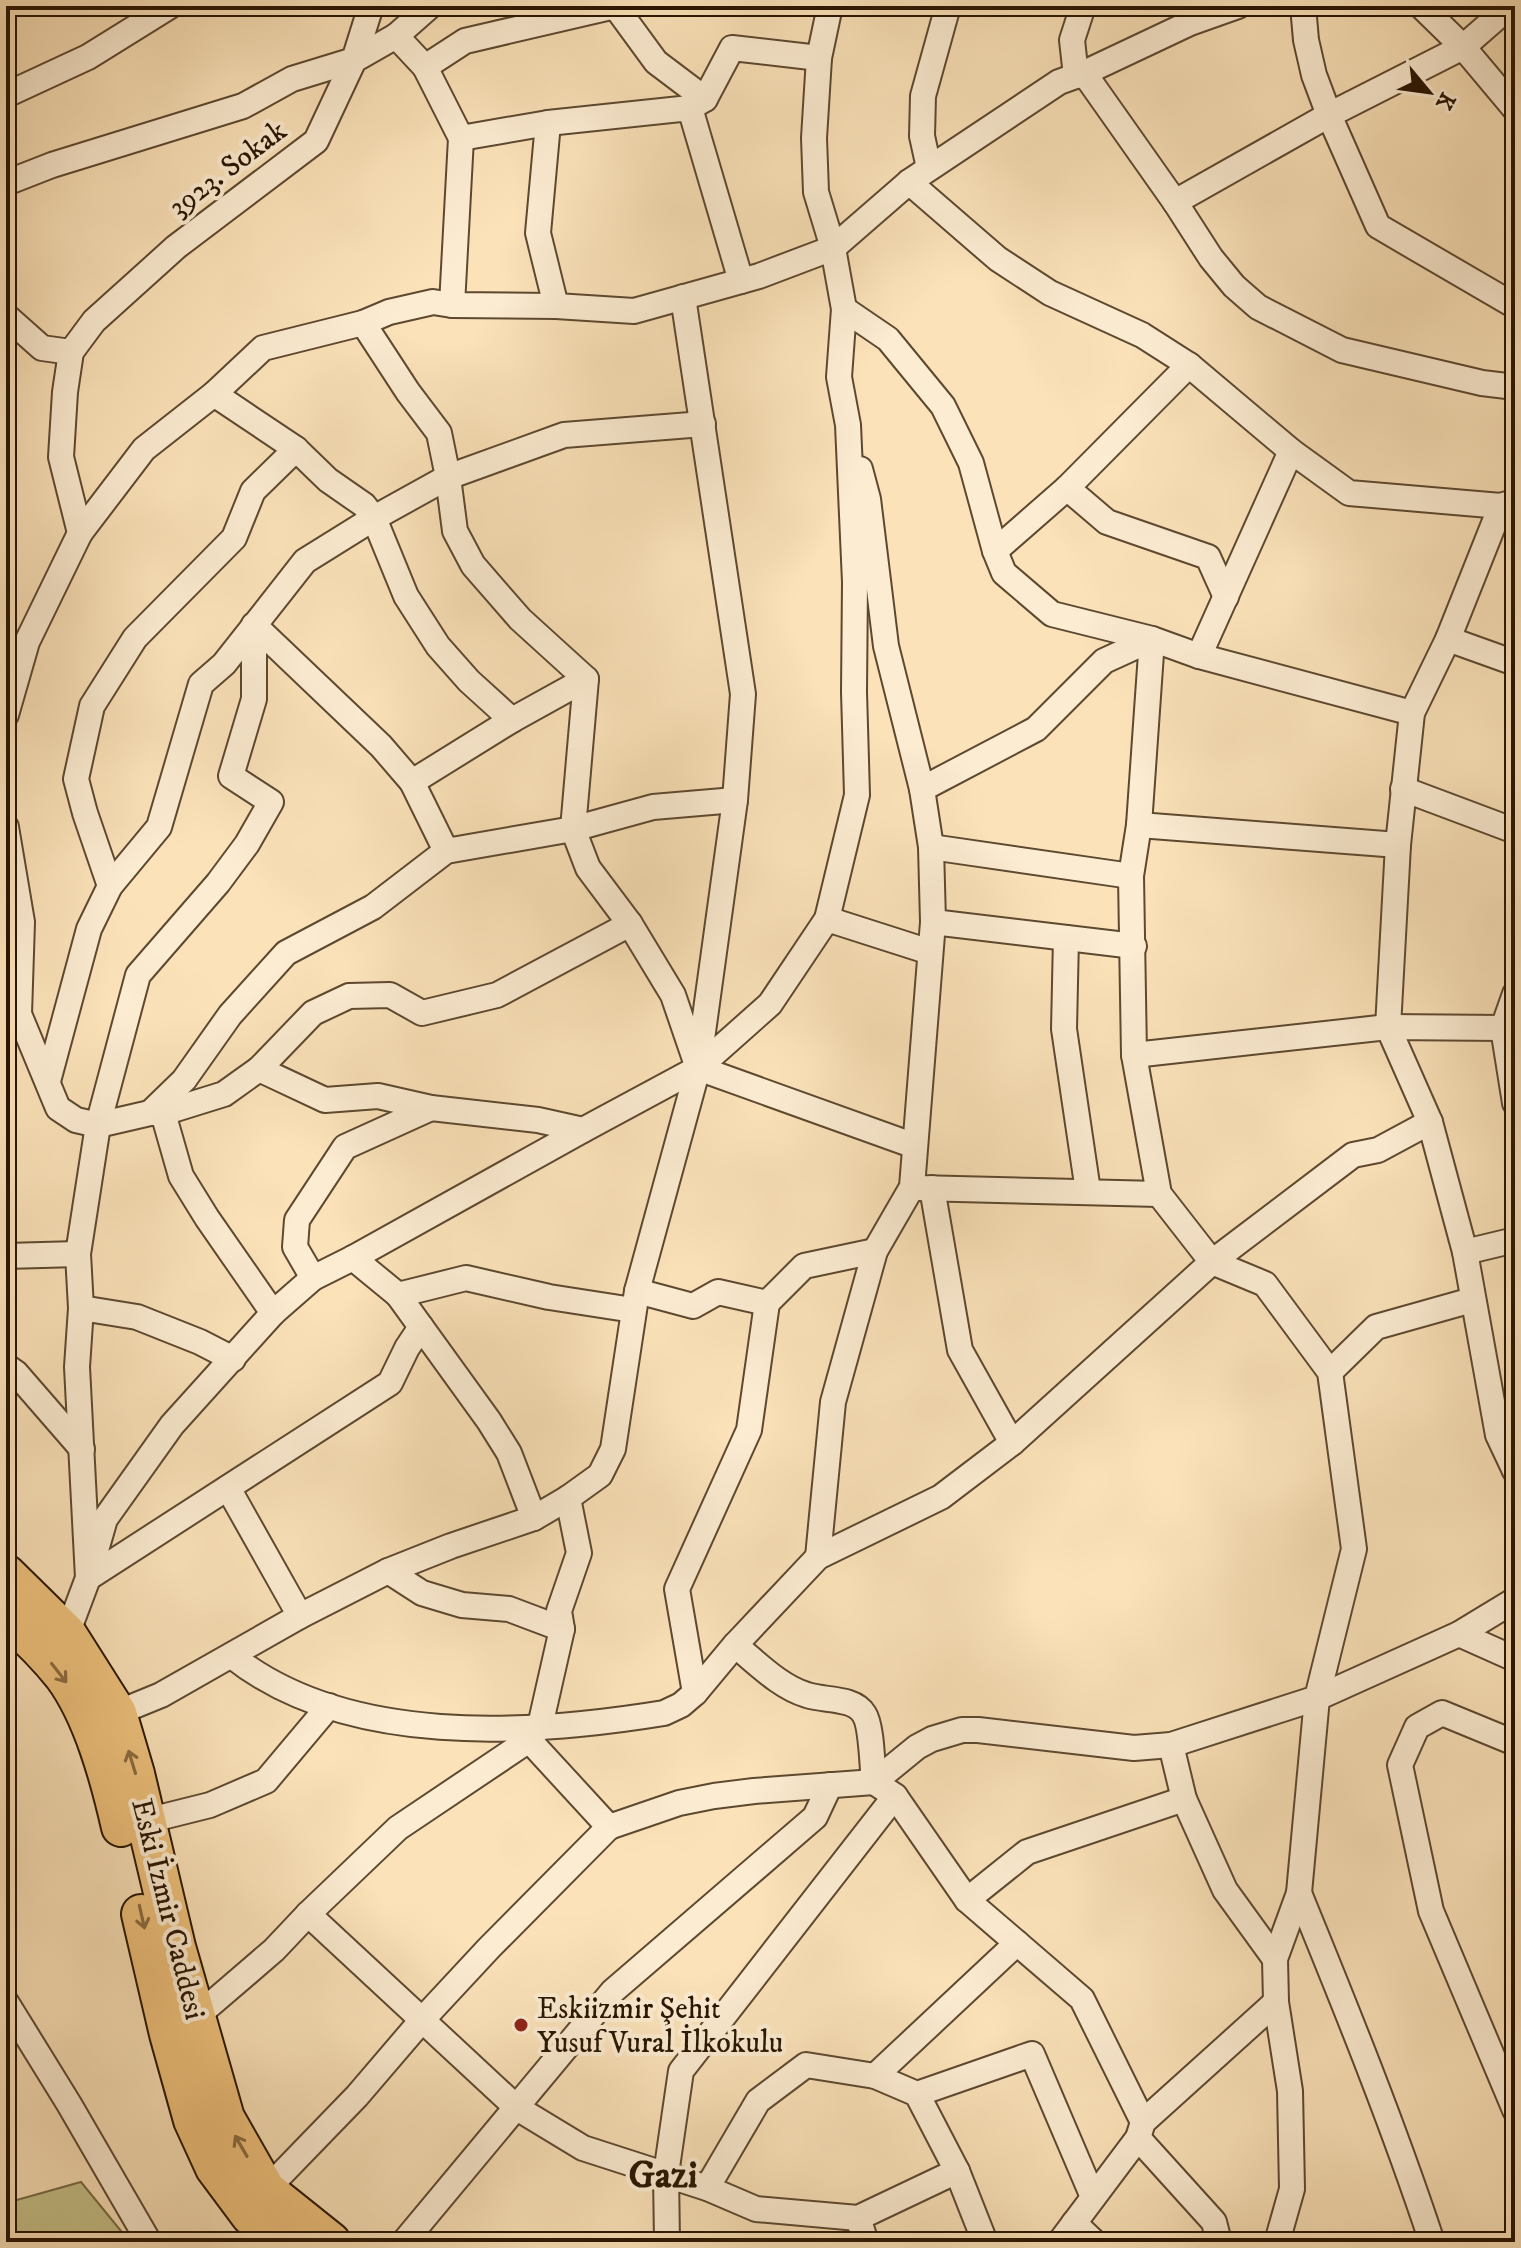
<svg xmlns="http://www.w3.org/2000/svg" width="1521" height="2248" viewBox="0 0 1521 2248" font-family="'IM FELL DW Pica',serif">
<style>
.green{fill:#c6c18a;stroke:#776b46;stroke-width:2}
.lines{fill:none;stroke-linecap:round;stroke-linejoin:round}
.street-casing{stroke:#5d4830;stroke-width:28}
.primary-casing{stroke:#281502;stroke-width:42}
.street{stroke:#fcecd2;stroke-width:24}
.primary{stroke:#eec17c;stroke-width:38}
.oneway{stroke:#8b6b3f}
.poi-dot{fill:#8f2418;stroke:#fcecd2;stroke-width:3}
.labels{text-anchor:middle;stroke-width:8;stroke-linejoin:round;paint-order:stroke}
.street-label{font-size:30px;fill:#281502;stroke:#fcecd2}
.poi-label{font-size:30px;fill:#281502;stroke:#fcecd2;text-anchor:start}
.district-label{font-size:38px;font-weight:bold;fill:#281502;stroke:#fcecd2}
</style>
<rect width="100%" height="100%" fill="#fbe2b9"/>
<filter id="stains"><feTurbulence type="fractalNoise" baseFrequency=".0025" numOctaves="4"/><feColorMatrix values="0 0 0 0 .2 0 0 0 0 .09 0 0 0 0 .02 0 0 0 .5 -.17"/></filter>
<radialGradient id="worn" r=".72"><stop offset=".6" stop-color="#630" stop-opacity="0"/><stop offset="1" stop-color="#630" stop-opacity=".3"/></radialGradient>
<path class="green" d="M81 2182 130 2242H25L22 2237 12 2239 6 2221V2203Z"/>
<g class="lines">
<g class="street-casing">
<g id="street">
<path d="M615 6 656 62 705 99"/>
<path d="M1303 6 1306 40 1314 75 1329 115 1378 226 1515 306"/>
<path d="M1421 6 1463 47 1515 109"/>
<path d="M396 36 430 6"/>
<path d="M425 67 461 138 452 305"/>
<path d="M1084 73 1175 202 1211 258 1234 286 1258 307 1342 350 1482 383 1515 387"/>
<path d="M1076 76 1072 40 1083 6"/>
<path d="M6 95 88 57 170 6"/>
<path d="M690 108 705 99 732 48 819 58"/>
<path d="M548 123 538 233 556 306"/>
<path d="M461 138 548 123 690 108 741 281"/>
<path d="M929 168 922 136 923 96 948 6"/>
<path d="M909 182 998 259 1050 293 1142 335 1189 365 1291 451 1349 493 1501 506 1513 502"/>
<path d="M6 183 52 165 243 106 292 79 354 60 371 6"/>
<path d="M1175 202 1329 115 1463 47 1510 6"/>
<path d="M683 297 743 694 735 800 698 1068 915 1146"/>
<path d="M844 309 888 339 943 406 971 463 995 551 1004 573 1052 614 1152 639 1199 656 1412 713"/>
<path d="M6 316 42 348 71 352"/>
<path d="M214 394 296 449 328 480 364 505 374 518 406 596 438 646 469 681 512 720"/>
<path d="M1067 488 1107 522 1208 557 1226 597"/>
<path d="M1501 506 1448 639 1412 713 1398 845 1388 1027 1430 1122 1465 1252 1498 1435 1515 1471"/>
<path d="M80 533 61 457 65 392 71 352 94 321 176 247 316 141 354 60 396 36 425 67 465 41 615 6"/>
<path d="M995 551 1067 488 1189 365"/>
<path d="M254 625 381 746 412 782 446 851"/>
<path d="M1448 639 1515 663"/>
<path d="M1199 656 1291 451"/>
<path d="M6 715 27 642 80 533 144 449 214 394 263 348 363 323 389 312 433 302 452 305 556 306 634 311 759 276 833 248 909 182 1059 82 1084 73 1190 23 1238 6"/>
<path d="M412 782 512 720 586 679"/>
<path d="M1403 789 1515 831"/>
<path d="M1139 825 1398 845"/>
<path d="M6 827 22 922 19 1014 8 1022"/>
<path d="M931 847 1131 876"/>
<path d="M110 886 85 813 76 779 92 706 135 638 234 538 253 491 296 449"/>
<path d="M827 919 930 952"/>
<path d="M933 922 1134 946"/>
<path d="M1066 938 1064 1029 1088 1191"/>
<path d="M1515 994 1503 1028 1515 1103"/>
<path d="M19 1014 58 1108 76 1120 98 1125 150 1113 184 1080 230 1015 286 953 373 907 446 851 573 829 653 807 735 800"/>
<path d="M1134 1055 1388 1027 1503 1028"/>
<path d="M259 1069 325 1100 378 1096 431 1108 538 1120 583 1130"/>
<path d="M48 1081 89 929 110 886 159 827 201 684 224 664 305 561 374 518 448 477 564 435 703 424"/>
<path d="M150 1113H163L224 1094 259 1069 313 1013 349 996 390 995 422 1013 497 995 630 924"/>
<path d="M163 1113 181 1176 207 1218 273 1313"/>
<path d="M917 1188 1159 1194"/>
<path d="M932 1188 960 1350 1012 1443"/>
<path d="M1465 1252 1515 1240"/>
<path d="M6 1256 78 1254"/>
<path d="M353 1258 398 1295 466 1278 549 1297 633 1310"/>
<path d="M313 1278 295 1247 297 1220 345 1147 431 1108"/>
<path d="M637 1291 693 1306 718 1292 767 1303 804 1266 875 1251"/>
<path d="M398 1295 489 1421 509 1453 534 1518"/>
<path d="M81 1308 137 1317 200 1342 233 1359"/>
<path d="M6 1366 16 1373 82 1449"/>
<path d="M1330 1372 1376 1327 1472 1300"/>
<path d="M228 1488 300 1616"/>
<path d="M818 1557 833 1402 875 1251 912 1187 933 922 931 847 922 789 886 646 868 499 860 469"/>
<path d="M388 1571 422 1593 462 1605 509 1609 562 1629"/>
<path d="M88 1578 105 1519 172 1425 273 1313 313 1278 353 1258 583 1130 698 1068 673 995 630 924 588 868 573 829 586 679 520 619 473 565 455 531 448 477 439 433 408 392 363 323"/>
<path d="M88 1578 390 1383 407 1348 421 1327"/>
<path d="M67 1634 88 1578 77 1367 81 1308 78 1254 98 1125 138 975 218 883 247 844 271 802 231 776 254 699V625"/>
<path d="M1459 1634 1515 1659"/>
<path d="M735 1645C757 1663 780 1687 807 1695 825 1701 854 1697 864 1714 872 1726 872 1766 874 1782L895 1796 967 1900 1082 1999 1143 2122"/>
<path d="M232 1656C346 1747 529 1735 664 1713L681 1705 695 1693 735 1645 818 1557 941 1497 1012 1443 1212 1262 1353 1155 1378 1150 1430 1122"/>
<path d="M695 1693 677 1589 749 1430 767 1303"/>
<path d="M117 1713 161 1695 300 1616 388 1571 451 1546 534 1518 568 1498 600 1475 613 1449 637 1291 698 1068 770 1004 827 919 857 795 854 692 855 582 848 425 839 377 844 309 833 248 816 192 814 138 819 58 830 6"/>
<path d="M529 1740 609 1827 679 1803 714 1796 754 1791 874 1782 917 1747 932 1739 962 1730H978L1134 1748 1171 1745 1317 1698 1354 1549 1330 1372 1265 1284 1212 1262 1159 1194 1134 1055 1131 876 1139 825 1152 639 1104 661 1036 729 922 789"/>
<path d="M1515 1743 1442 1713 1417 1727 1400 1765 1431 1911 1515 2110"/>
<path d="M1171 1745 1184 1799 1225 1890 1275 1959"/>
<path d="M146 1821 210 1805 266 1781 329 1706"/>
<path d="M1299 1893C1346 2008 1393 2124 1432 2242"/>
<path d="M967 1900 1027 1852 1184 1799"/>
<path d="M308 1914 517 2108 583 2148 707 2188 756 2209 858 2218 957 2171"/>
<path d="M6 2002 69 2104 149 2242"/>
<path d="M196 2017 274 1950 308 1914 398 1828 529 1740 540 1726 562 1629 559 1611 579 1553 568 1498"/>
<path d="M875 2076 1017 1943"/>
<path d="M917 2094 1032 2054 1093 2197"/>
<path d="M1138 2138 1214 2222 1219 2242"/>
<path d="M707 2188 758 2101 806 2065 875 2076 917 2094 957 2171 985 2242"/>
<path d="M266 2190 357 2096 422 2020 489 1948 609 1827"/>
<path d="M858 2218 866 2242"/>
<path d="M1074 2223 1094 2242"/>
<path d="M404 2242 613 1991 815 1817 830 1785"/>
<path d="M667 2242 666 2174 681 2071 895 1796"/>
<path d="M1060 2242 1138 2138 1143 2122 1276 2002"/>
<path d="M1277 2242 1292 2189 1290 2091 1276 2002 1275 1959 1299 1893 1317 1698 1459 1634 1515 1600"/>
</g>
</g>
<g class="primary-casing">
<g id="primary">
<path d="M6 1574 67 1634 117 1713 135 1774 176 1947 225 2118 266 2190 331 2242"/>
<path d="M6 1617C26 1634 46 1654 63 1675 93 1715 110 1779 121 1827"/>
<path d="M141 1914 169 2034 193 2120 215 2168 250 2215 284 2242"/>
</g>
</g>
<use href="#street" class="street"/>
<use href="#primary" class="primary"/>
</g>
<defs><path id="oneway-shaft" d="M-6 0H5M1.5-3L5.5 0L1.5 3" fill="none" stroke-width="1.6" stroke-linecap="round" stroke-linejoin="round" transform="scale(2)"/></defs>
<g class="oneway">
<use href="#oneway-shaft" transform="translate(59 1673) rotate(52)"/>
<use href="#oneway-shaft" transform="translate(132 1762) rotate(-107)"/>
<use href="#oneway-shaft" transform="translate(142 1917) rotate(77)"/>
<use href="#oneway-shaft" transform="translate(241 2146) rotate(-120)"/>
</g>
<circle class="poi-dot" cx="521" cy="2025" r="8"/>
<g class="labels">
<g class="street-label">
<text transform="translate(227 168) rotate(-37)" y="10">3923. Sokak</text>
<text transform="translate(169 1909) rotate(76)" y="10">Eski İzmir Caddesi</text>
</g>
<g class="poi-label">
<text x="537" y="2018">Eskiizmir Şehit<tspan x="537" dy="34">Yusuf Vural İlkokulu</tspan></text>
</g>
<g class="district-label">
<text x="663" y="2187">Gazi</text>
</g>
</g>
<rect width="1521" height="2248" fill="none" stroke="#fbe2b9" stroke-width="32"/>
<rect x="8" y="8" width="1505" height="2232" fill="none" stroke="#281502" stroke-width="4"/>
<rect x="16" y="16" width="1489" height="2216" fill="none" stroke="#281502" stroke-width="2"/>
<g transform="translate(1429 92) rotate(119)" stroke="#fcecd2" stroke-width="6" paint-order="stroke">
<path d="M0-6L14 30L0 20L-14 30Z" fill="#281502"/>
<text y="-12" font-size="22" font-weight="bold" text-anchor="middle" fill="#281502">K</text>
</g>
<rect width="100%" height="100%" filter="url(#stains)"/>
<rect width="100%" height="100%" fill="url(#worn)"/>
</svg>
